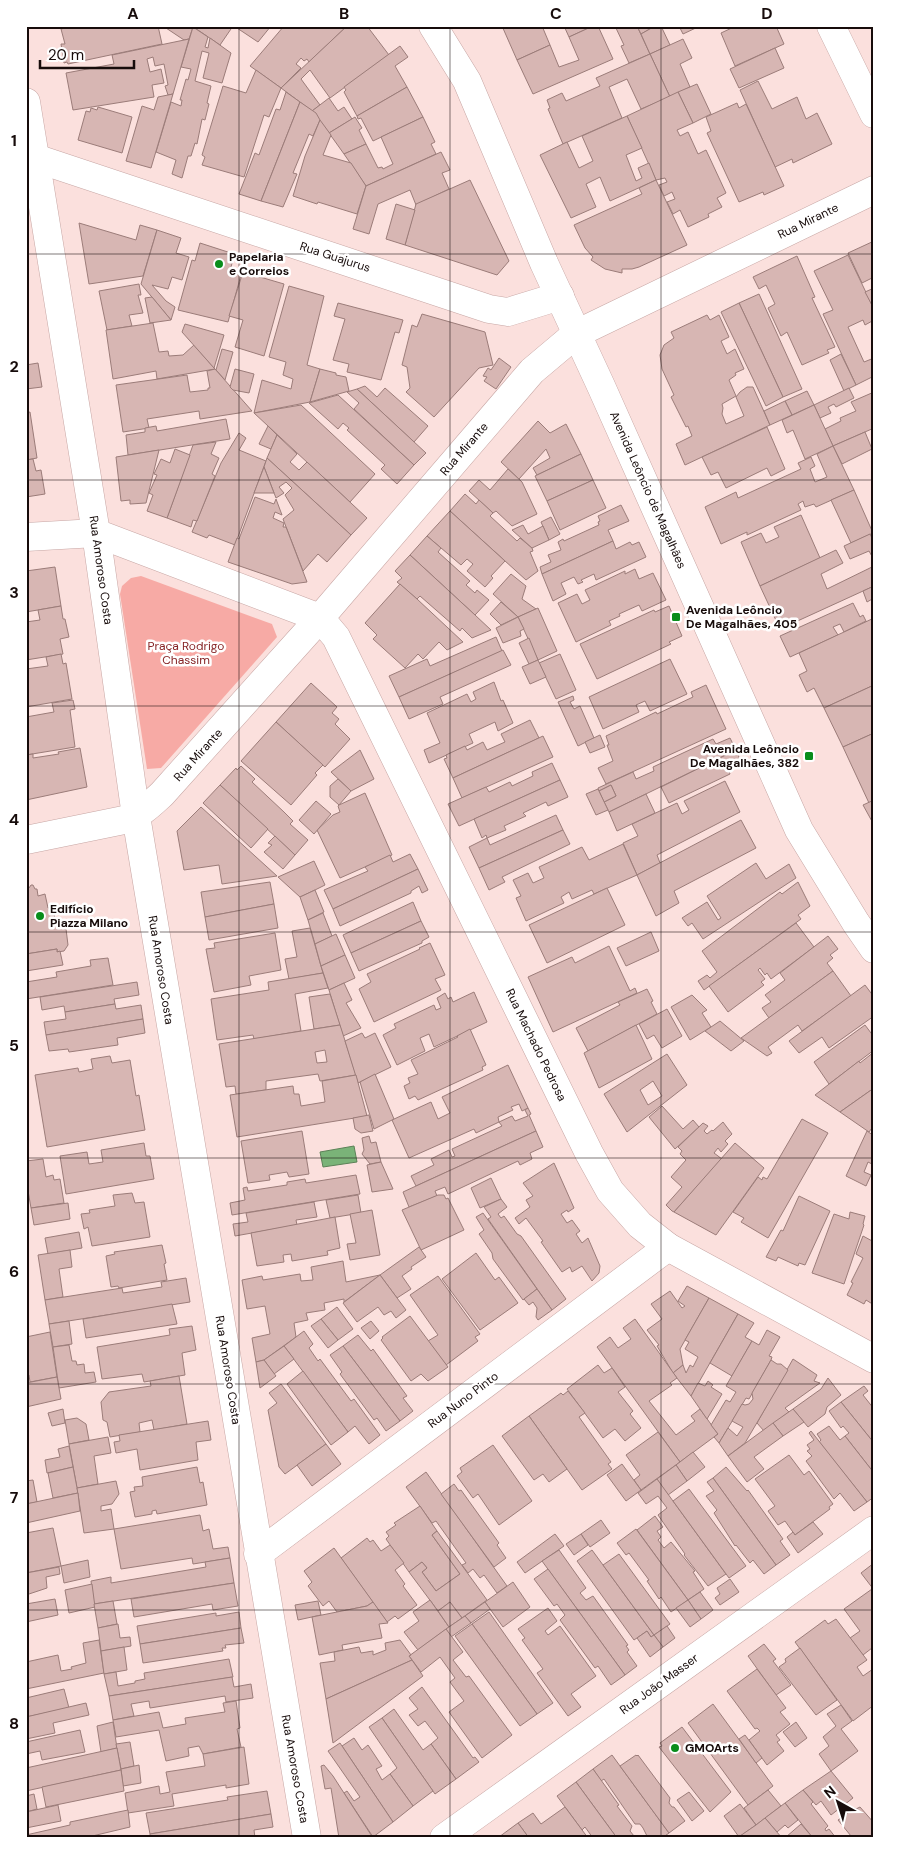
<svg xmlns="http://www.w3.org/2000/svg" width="900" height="1864" viewBox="0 0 900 1864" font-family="'DM Sans',sans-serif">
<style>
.green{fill:#f7aaa5}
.water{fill:#7ab378;stroke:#5c8157}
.building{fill:#d7b6b3;stroke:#9b7c79;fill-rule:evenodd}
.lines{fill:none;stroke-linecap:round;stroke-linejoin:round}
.street-casing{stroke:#c7a6a4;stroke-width:29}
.secondary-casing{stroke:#c7a6a4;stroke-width:29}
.street{stroke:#fff;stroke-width:28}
.secondary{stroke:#fff;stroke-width:28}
.grid{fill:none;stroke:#170c0b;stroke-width:1;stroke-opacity:0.55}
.poi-dot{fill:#088d1b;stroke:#fff;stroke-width:2}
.labels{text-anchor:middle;stroke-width:5;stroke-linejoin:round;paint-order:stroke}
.street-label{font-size:12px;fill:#170c0b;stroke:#fff}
.poi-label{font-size:12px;font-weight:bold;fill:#170c0b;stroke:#fff;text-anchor:start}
.park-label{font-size:12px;fill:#862426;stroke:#fff}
.neatline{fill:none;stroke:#170c0b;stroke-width:2}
.grid-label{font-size:16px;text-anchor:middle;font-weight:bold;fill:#170c0b}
</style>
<rect width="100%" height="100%" fill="#fbe0dd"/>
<path class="green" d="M141 576 272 624 277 637 161 768 147 769 120 594 122 586 131 578Z"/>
<path class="water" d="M354 1146 357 1162 323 1167 320 1152Z"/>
<g class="building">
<path d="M73 26H158L162 44 68 64 67 62 64 63 61 44H65L61 29Z"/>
<path d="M163 26H192L193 27 189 39 184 40Z"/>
<path d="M192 26H233L220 45Z"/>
<path d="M234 26H271L258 42Z"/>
<path d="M284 26H347L309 62 307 59 304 61 301 58 296 64 301 68 281 88 250 66Z"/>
<path d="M347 26H367L389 55 330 98 310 70 301 79 320 105 312 111 281 88Z"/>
<path d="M502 26H542L550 45 517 60Z"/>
<path d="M564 26H593L569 37Z"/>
<path d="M593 26H598L613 59 533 94 517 60 550 45 559 67 579 60 569 37Z"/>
<path d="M615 26H637L650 54 629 63 621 46 624 45Z"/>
<path d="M637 26H655L641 34Z"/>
<path d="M655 26H661L670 45 650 54 641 34Z"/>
<path d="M679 26H700L683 34Z"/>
<path d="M736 26H776L784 44 735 66 721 33Z"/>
<path d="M193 27 208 37 205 47 208 48 210 38 231 53 222 83 203 78 209 53 202 51 195 81 211 86 207 103 209 104 205 120 202 119 197 144 195 143 191 156H188L182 178 172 174 176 160 156 152 171 102 181 106 182 100H180L186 79 188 80 191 69 181 67Z"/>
<path d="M189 39 173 94 168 95 165 86 168 85 164 64 155 66 153 57 147 59 150 72 161 69 164 83 152 85 154 97 73 110 66 73 114 64 112 55Z"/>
<path d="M683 39 692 58 680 64 690 87 670 97 650 54Z"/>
<path d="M400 46 408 57 395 66 407 87 357 116 344 92 346 90 344 87Z"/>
<path d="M775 48 784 68 739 88 730 69Z"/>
<path d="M650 54 670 97 641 109 627 79 609 87 622 118 563 144 548 109 550 108 547 100 562 93 566 101 600 86 596 78Z"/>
<path d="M256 70 281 88 269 117 264 115 244 177 202 165 205 157 202 155 223 86 246 93Z"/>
<path d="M758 81 772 109 797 97 806 119 817 113 832 144 793 163 792 159 775 167 740 90Z"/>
<path d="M697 84 711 114 693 123 678 92Z"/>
<path d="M407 87 423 117 373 141 361 118 358 119 357 116Z"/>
<path d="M286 92 300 102 261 201 239 194 255 153 259 155 276 109 280 110Z"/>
<path d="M678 92 693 123 677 130 680 136 688 132 698 154 706 150 726 193 717 198 722 207 708 214 709 217 688 227 680 210 673 214 667 202 675 199 672 192 664 196 659 185 667 182 665 178 656 180 627 116Z"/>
<path d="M173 94 151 168 126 161 142 106 154 110 158 97Z"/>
<path d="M329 98 338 111 344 107 352 119 329 133 312 111Z"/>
<path d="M300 102 316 113 320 120 313 136 309 134 293 173 297 174 283 207 261 201Z"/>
<path d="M737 103 739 108 746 104 784 186 764 195 763 192 739 202 707 133 711 131 706 117Z"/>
<path d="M98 107 132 117 122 153 78 140 86 111 90 112 91 108 97 110Z"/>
<path d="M627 116 642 148 626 155 636 181 642 178 638 168 649 163 656 180 610 201 600 177 586 184 596 207 571 218 540 155 567 142 579 168 593 161 582 136Z"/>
<path d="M355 117 362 128 359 130 366 144 344 154 329 133Z"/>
<path d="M423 117 435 142 431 144 436 154 366 186 344 154 366 144 378 168 382 167 383 169 393 164 381 137Z"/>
<path d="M320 120 331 135 323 155 351 163 366 186 357 214 318 202 317 204 293 196 305 156Z"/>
<path d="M441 152 450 170 442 173 449 189 416 205 410 190 378 204 369 234 353 229 366 186Z"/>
<path d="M470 180 509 261 497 275 405 245 416 204Z"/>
<path d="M656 180 687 245 639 267 632 269H622V273L605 269 591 260 593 257 585 248 574 225 642 194 639 188Z"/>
<path d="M396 204 415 210 405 245 386 239Z"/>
<path d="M79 223 136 240 140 225 157 230 143 276 89 284Z"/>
<path d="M157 230 181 238 176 253 189 257 182 280 172 277 168 289 152 285 166 301 175 307 171 320 141 284Z"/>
<path d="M874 241V277L862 283 848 253Z"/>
<path d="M200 243 234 254 230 272 241 275 228 322 178 310 192 260 195 261Z"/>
<path d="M848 255 874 309V320L865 325 863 320 848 327 864 362 874 358V376L856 385 823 314 833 310 814 271Z"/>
<path d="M797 256 815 297 812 298 835 347 827 350 829 353 802 365 787 332 781 336 768 308 775 304 766 285 759 289 753 277Z"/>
<path d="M243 272 284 284 264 356 235 347 243 320 229 316Z"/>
<path d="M139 284 141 295H138L143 313 129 315 132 326 107 330 99 291Z"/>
<path d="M289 286 324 296 307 365 320 369 310 402 254 413 262 380 291 389 293 379 283 375 286 362 269 357Z"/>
<path d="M874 288V309L865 292Z"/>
<path d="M759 294 802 389 783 397 739 303Z"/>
<path d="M152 297 171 320 150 323 145 298Z"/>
<path d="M338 303 403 320 399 333 395 332 381 380 347 372 349 364 333 360 345 319 334 316Z"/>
<path d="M739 303 783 397 766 406 721 312Z"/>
<path d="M422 314 485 332 493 365 479 368 434 417 406 392 410 388 407 367 402 365 412 325 417 327Z"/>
<path d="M707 315 710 320 719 315 729 337 721 341 727 354 735 349 744 369 735 373 736 375 729 380 736 396 722 404 723 408 722 414 726 424 744 416 736 397 740 392 747 387H753L770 425 685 465 676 444 692 436 688 426 686 427 671 397 674 395 662 369 660 355 664 345 674 338 671 332Z"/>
<path d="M153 323 159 352 168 351 169 356 183 355 194 345 215 369 157 379 156 371 113 379 106 330Z"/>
<path d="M185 324 224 335 214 368 182 332Z"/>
<path d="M222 349 233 352 225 380 216 370Z"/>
<path d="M841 354 856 385 844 391 830 360Z"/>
<path d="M499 358 511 367 496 389 484 381 487 377 483 376 488 368 491 370Z"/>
<path d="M38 363 42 387 26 389V365Z"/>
<path d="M215 369 252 411 200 419 199 411 147 419 149 428 123 432 116 385 187 375 190 392 208 390V388H210L207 371Z"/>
<path d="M235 369 254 374 249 393 233 390 230 387Z"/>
<path d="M320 369 336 373V375L346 377 349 391 310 402Z"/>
<path d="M365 386 377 397 385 388 428 426 414 442 357 389Z"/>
<path d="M849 388 854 398 836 407 834 404 828 407 831 413 820 418 814 405Z"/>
<path d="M357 389 426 453 414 465 354 409 359 403 347 392Z"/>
<path d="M807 391 814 405 792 415 785 401Z"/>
<path d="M874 392V428L833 446 825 429 841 421 840 418 856 411 851 402Z"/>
<path d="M338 395 414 465 397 484 381 469 385 465 347 430 349 428 343 423 338 429 309 403Z"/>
<path d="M785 401 792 415 770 425 764 411Z"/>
<path d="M301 405 375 474 350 502 254 413Z"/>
<path d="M814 405 833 446 805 459 793 430 787 433 782 420Z"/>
<path d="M30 412 37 458 26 460V413Z"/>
<path d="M226 419 230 439 128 455 126 435 145 432V428L156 426 157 431Z"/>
<path d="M538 421 550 433 566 424 581 454 537 475 533 468 550 458 546 449 519 479 501 462Z"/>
<path d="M268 426 277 435 271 449 259 444Z"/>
<path d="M767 427 785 469 771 476 767 468 726 488 718 472 711 475 702 457Z"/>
<path d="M865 432 872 449 842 464 833 446Z"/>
<path d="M239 433 246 438 239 450 266 461 235 545 209 535 207 538 192 532 221 463Z"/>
<path d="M277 435 297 454 290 462 299 470 307 462 367 518 351 535 267 458Z"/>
<path d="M216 442 211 454 219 458 212 474 215 476 197 521 193 520 191 527 167 518 193 445Z"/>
<path d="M833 446 854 490 816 507 814 504 805 507 803 501 798 504 801 510 747 535V532L721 544 705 507 736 492 738 498 801 469 798 463 811 457 815 466 810 469 815 482 827 477 817 454Z"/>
<path d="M175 449 190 455 167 518 147 511 153 495 149 493 157 475 154 474 161 459 170 463Z"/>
<path d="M159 450 146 503 130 504V500L121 501 116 457Z"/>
<path d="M581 454 593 480 547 501 535 476Z"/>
<path d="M267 458 351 535 327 562 318 554 303 571 283 519 294 510 285 495 292 488 286 482 279 487 284 493 276 498 264 467Z"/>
<path d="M33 459 36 471 41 470 45 494 26 497V460Z"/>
<path d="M264 467 274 493H254Z"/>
<path d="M508 469 522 482 537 514 512 526 496 511 493 513 469 491 479 480 490 490Z"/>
<path d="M593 480 606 508 560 530 547 501Z"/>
<path d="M854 490 873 533 851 543 831 500Z"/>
<path d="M465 494 476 504 479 500 493 513 490 516 517 541 520 538 532 548 533 551 530 552 538 571 526 580 450 511Z"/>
<path d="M255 497 274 504 276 499 282 515 275 512 273 518 284 523 283 527H286L307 582 292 584 228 562 237 538 239 539Z"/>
<path d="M621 505 629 521 608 530 613 541 542 574 540 567 551 562 548 555 561 550 558 542 563 539 564 541 599 525 598 522 600 521 598 516Z"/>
<path d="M450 511 505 561 491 576 493 578 485 587 467 571 473 564 467 559 461 565 427 536Z"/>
<path d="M801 515 820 558 760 586 741 542 761 533 766 543 779 537 774 527Z"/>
<path d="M551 517 560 534 549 540 541 522Z"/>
<path d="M523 525 528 534 543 526 549 540 532 548 512 530Z"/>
<path d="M870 534 874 542V560L869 551 850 559 844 546Z"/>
<path d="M427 536 441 548 438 552 470 581 466 585 475 593 477 590 489 600 475 615 410 555Z"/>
<path d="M613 541 616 549 630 542 632 545 639 542 646 557 596 580 594 574 581 580 583 582 578 584 574 577 561 583 566 594 553 601 542 574Z"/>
<path d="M836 550 843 563 821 574 827 589 874 566V586L780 629 760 586Z"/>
<path d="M410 555 475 615 491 630 472 638 462 628 460 631 420 596 417 599 397 582 402 578 395 571Z"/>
<path d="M55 567 61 606 26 612V571Z"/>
<path d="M635 569 639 579 653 573 666 600 642 611 639 605 619 614 620 616 609 621 611 625 576 642 558 603 577 594 582 604 590 600 585 590 625 571V574Z"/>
<path d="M511 574 526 586 522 599 536 609 518 617 493 594Z"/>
<path d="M400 584 417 599 463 642 447 650 439 642 423 659 418 654 405 668 373 639 377 635 365 623Z"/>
<path d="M874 586V598L867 602 863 591Z"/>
<path d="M501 602 518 617 501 625 490 614Z"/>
<path d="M853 603 860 617 863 615 866 621 844 632 840 624 833 627 838 635 790 657 780 636Z"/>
<path d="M61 606 63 619H65L69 637 60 639 63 654 26 660V622L40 620 38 610Z"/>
<path d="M669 606 682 636 669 642 671 644 597 679 580 644 654 610 655 612Z"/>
<path d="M538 608 557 651 538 660 518 617Z"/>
<path d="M518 617 524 629 520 631 521 636 503 643 496 628Z"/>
<path d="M874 618V685L824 708 814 688 807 692 799 675 807 671 799 653Z"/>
<path d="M496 637 502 651 399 697 389 676 427 659 430 666Z"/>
<path d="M529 638 538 660 529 664 519 643Z"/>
<path d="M503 650 511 665 440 697 443 704 409 719 399 697Z"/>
<path d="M61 654 63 664 66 663 72 699 26 707V669L48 666 46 657Z"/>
<path d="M560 654 576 690 556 699 539 663Z"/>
<path d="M670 659 687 694 650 711 645 701 636 705 639 712 603 729 589 697Z"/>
<path d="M538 660 546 677 530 684 522 667Z"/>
<path d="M494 682 501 701 503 700 513 723 498 731 495 722 469 734 473 743 429 763 424 750 440 743 427 713 467 694 471 702 476 699 473 692Z"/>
<path d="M311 683 337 707 332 713 339 719 335 724 350 739 325 767 276 722Z"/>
<path d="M706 685 726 729 606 784 598 768 613 761 607 745H609L606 736 656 712 657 714 693 697 691 692Z"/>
<path d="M874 685V733L843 747 824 708Z"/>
<path d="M573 696 574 700 570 702 574 709 580 706 594 738 578 746 558 702Z"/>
<path d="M73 700 75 709 70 710 75 747 26 755V717L54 712 52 703Z"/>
<path d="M530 720 539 738 453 778 444 759 447 758 446 755 465 746 467 750 483 742 487 750 505 742 501 734Z"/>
<path d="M276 722 323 765 315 773 317 775 291 805 241 761Z"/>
<path d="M874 733V800L869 803 843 747Z"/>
<path d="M600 735 605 747 590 753 585 742Z"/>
<path d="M543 736 553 757 462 798 453 778Z"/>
<path d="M730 738 736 750 609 812 604 802 616 796 611 785 599 791 598 788 633 772 636 779 654 771 653 767 713 739 716 744Z"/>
<path d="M80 748 87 787 26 800V755L33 754V758L59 754 58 752Z"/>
<path d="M360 750 374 779 351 791 331 772Z"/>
<path d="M736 750 741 762 728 768 730 774 669 803 661 787Z"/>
<path d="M552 763 560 780 459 826 448 804 486 787 489 792 510 782 512 786 533 776 532 772Z"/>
<path d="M241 766 255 779 252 782 284 812 293 821 290 824 308 840 295 855 220 785 236 768 237 770Z"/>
<path d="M338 779 351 791 339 805 330 797V786Z"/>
<path d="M560 780 568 797 548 806 546 802 523 813 526 816 504 826 506 830 487 838 486 835 482 838 474 819Z"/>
<path d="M725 781 740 812 657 855 660 863 637 875 623 843 638 836 632 824 677 803 682 814 689 810 684 801Z"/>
<path d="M220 785 268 829 251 848 203 803Z"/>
<path d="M611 785 616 796 604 802 599 791Z"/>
<path d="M598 789 608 810 596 815 586 794Z"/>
<path d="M365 793 392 855 340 878 317 830 333 815 340 812 338 806 339 805Z"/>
<path d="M646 794 655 813 617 831 609 812Z"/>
<path d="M874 800V825L863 805Z"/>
<path d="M316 801 331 814 314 834 299 820Z"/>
<path d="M201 807 277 876 222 884 219 865 184 870 177 831Z"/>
<path d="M556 815 563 830 479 868 469 847 487 838 490 845Z"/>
<path d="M741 820 756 848 674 891 679 903 656 916 637 875Z"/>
<path d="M563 830 570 844 502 877 505 882 489 890 479 868Z"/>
<path d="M275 836 295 855 283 869 264 852 272 845 268 843Z"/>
<path d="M623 844 637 875 594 894 592 890 572 899 569 892 561 897 564 903 526 921 516 898 521 896 513 880 528 873 533 883 544 878 539 867 582 847 589 860Z"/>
<path d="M410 854 418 869 333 909 324 890 368 871 365 867 390 855 393 862Z"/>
<path d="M314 861 325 885 315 890 300 897 278 877Z"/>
<path d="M756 863 766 879 789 864 796 878 703 939 692 923 688 926 682 918 707 902 718 920 721 918 707 896Z"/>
<path d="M418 869 428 890 422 893 419 886 411 891V893L340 926 333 909Z"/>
<path d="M270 882 274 904 205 917 201 892Z"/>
<path d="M798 882 810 906 798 915 801 919 704 990 698 981 707 975 710 978 717 972 702 951 780 892 782 894Z"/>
<path d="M31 885H33L35 889H37L38 896 45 894 48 908 53 907 56 926 60 925 66 929 68 945 64 951 57 952V949L26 954V889L29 888Z"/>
<path d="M607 888 625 925 547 963 529 925Z"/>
<path d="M315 890 324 912 308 920 300 897Z"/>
<path d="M413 902 421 921 351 953 343 935Z"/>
<path d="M274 904 278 928 209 940 205 917Z"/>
<path d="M323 913 332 936 315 944 308 920Z"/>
<path d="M421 921 429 937 422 941V943L359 971 351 953Z"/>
<path d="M796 923 814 947 771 979 767 973 765 975 760 968 758 970 765 979 761 982 764 985 728 1012 709 986Z"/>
<path d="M310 928 323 973 289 979 285 959 297 957 292 931Z"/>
<path d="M651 932 659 951 626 966 617 948Z"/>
<path d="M275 933 281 970 249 976 251 985 214 992 206 949 215 948 214 943Z"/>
<path d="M336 934 345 955 321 966 315 944Z"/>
<path d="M828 936 838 949 830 955 833 958 827 963 833 971 769 1018 762 1008 771 1002 765 995 785 980 780 973Z"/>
<path d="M430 943 445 975 435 979 441 990 374 1022 359 989 371 982 367 974 420 949 419 948Z"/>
<path d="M609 946 630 991 635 988 637 993 553 1032 528 977 572 957 575 963Z"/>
<path d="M57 949V952L60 951 63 965 26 971V954Z"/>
<path d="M345 955 355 978 329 990 321 966Z"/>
<path d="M108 958 113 985 26 999V982L57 977 56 972 91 966 90 960Z"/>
<path d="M833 971 851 996 802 1031 798 1025 768 1047 772 1053 767 1056 741 1038Z"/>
<path d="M323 973 328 988 295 994 301 1031 254 1039 253 1035 217 1040 211 999 269 990 268 982Z"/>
<path d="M137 982 139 995 114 999 115 1004 65 1012 64 1006 42 1010 40 997Z"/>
<path d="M344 983 352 1000 346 1003 361 1028 343 1036 329 990Z"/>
<path d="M865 985 874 997V1016L829 1048 822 1037 799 1053 789 1041Z"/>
<path d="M647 989 653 1001 651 1002 657 1014 588 1051 576 1028 620 1005 618 1002Z"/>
<path d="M474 992 487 1022 434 1047 429 1034 420 1038 425 1051 397 1065 383 1035 396 1028 394 1024 434 1005 436 1010 441 1008 437 998 445 993 448 999 451 997 453 1002Z"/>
<path d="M330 994 340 1025 314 1029 309 997Z"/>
<path d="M692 995 707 1010 702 1013 711 1027 690 1040 671 1007Z"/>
<path d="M115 1004 116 1009 141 1005 143 1019 46 1035 44 1022 66 1019 65 1012Z"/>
<path d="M667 1009 682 1036 662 1048 654 1035 647 1039 639 1024Z"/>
<path d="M143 1019 145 1033 117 1038 118 1045 69 1052 68 1049 49 1051 46 1035Z"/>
<path d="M720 1021 744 1041 731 1051 705 1031Z"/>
<path d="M340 1025 356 1075 320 1081 318 1074 266 1081V1090L236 1094 235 1086 226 1087 219 1044ZM325 1050 327 1062 317 1063 315 1052Z"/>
<path d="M636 1025 652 1059 599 1088 584 1053Z"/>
<path d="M865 1025 874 1037V1050L829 1084 814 1062Z"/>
<path d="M470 1029 486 1065 482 1067 483 1070 418 1100 415 1096 409 1099 404 1086 410 1083 408 1078 418 1074 411 1060 458 1037 457 1036Z"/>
<path d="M362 1033 365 1038 375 1033 391 1067 358 1083 345 1041Z"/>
<path d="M874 1052V1088L840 1112 815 1095 859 1061 860 1063Z"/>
<path d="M667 1054 687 1085 627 1132 604 1094ZM653 1081 662 1096 648 1105 640 1090Z"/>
<path d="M110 1056 112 1063 130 1060 136 1096 139 1095 145 1130 47 1147 35 1075 78 1068 79 1072 93 1069 91 1059Z"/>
<path d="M508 1065 528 1108 522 1111 519 1104 511 1107 513 1110 498 1117 499 1122 476 1133 474 1129 409 1158 392 1120 431 1102 438 1119 450 1113 442 1097Z"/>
<path d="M375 1074 394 1119 374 1129 360 1082Z"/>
<path d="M356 1075 367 1116 237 1137 230 1095 293 1086 294 1094H299L301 1106 325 1102 322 1081Z"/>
<path d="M874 1088V1125L869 1132 840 1112Z"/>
<path d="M662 1106 683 1129 693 1120 699 1127 675 1149 649 1117Z"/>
<path d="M528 1108 531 1114 529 1115 536 1131 416 1186 411 1176 434 1165 431 1159 449 1150 452 1157 455 1156 452 1149 502 1126 499 1122 512 1116 515 1121 528 1116 525 1110Z"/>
<path d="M369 1115 373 1131 361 1133 355 1129 353 1118Z"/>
<path d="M802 1119 828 1133 768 1238 741 1222 744 1218 733 1212 758 1177 762 1180 763 1177 767 1179Z"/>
<path d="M723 1122 732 1134 725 1141 728 1144 721 1152 718 1148 714 1153 722 1159 674 1212 672 1211 666 1205 682 1187 671 1177 686 1160 680 1154 682 1151 678 1147 703 1123 708 1126 704 1131 707 1134 712 1130 713 1131Z"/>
<path d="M302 1131 309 1174 289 1177 287 1172 269 1175 270 1180 248 1183 241 1141Z"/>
<path d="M536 1131 543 1147 530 1153 532 1159 520 1165 518 1161 448 1194 445 1187 435 1191 437 1196 409 1207 403 1192Z"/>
<path d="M867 1131 874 1136V1165L868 1162 864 1172 871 1175 866 1186 846 1176Z"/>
<path d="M369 1136 371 1143 376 1142 381 1162 370 1164 362 1154 364 1150 362 1138Z"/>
<path d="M144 1143 146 1156H150L154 1179 66 1194 60 1156 87 1152 89 1164 103 1162 101 1150Z"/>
<path d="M735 1143 764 1168 716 1235 674 1212Z"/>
<path d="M43 1159 46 1177 53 1175 54 1180 60 1179 64 1203 31 1208 26 1179V1161Z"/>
<path d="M381 1162 393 1189 372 1192 367 1165Z"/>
<path d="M554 1163 574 1208 568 1212 567 1210 561 1214 567 1223 572 1220 580 1231 576 1234 582 1243 588 1238 600 1266 599 1273 592 1281 582 1266 572 1272 570 1267 562 1272 541 1242 543 1241 526 1218 519 1224 515 1218 530 1207 526 1200 533 1196 523 1183Z"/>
<path d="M356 1175 360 1194 232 1215 230 1203 245 1200 243 1188 247 1187 248 1191 287 1185V1182L305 1179 306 1183Z"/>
<path d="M491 1178 501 1199 480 1208 471 1188Z"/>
<path d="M132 1193 135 1203 144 1202 150 1237 92 1246 88 1227 84 1229 81 1214 90 1213 89 1210 115 1206 113 1195Z"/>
<path d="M358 1195 361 1213 330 1218 326 1200Z"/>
<path d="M438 1195H444L446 1199 448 1198 464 1230 421 1250 402 1210Z"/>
<path d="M799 1196 830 1211 805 1265 799 1263 798 1266 778 1257 776 1261 766 1257 781 1230 783 1231Z"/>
<path d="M501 1199 507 1207 498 1214 501 1218 504 1216 517 1234 521 1236 566 1299 552 1310 488 1219 491 1217 484 1207Z"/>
<path d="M314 1202 317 1217 296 1220 297 1225 235 1236 233 1224 248 1222 246 1213Z"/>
<path d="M68 1203 70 1219 34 1225 31 1208Z"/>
<path d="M372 1210 380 1255 350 1260 347 1244 356 1243 350 1214Z"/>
<path d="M850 1212 865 1216 863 1224 864 1225 844 1284 812 1273 834 1214 849 1219Z"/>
<path d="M483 1213 537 1289 523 1300 493 1259 492 1253 479 1234 484 1230 476 1217Z"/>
<path d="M335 1217 340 1248 327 1251 328 1255 292 1261 291 1254 283 1255 284 1262 257 1266 251 1233Z"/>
<path d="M79 1232 82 1248 48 1254 45 1238Z"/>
<path d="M863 1236 874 1242V1305L866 1300 864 1304 847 1295 853 1283 851 1282 863 1258 856 1254Z"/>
<path d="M162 1245 166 1263 164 1264 167 1280 119 1288 118 1286 111 1287 106 1256 115 1254 114 1252Z"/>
<path d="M419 1247 426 1257 411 1267 412 1269 402 1276 411 1289 397 1298 380 1275Z"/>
<path d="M70 1250 72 1267 59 1269 63 1297 45 1300 38 1255Z"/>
<path d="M476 1253 495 1280 499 1277 518 1303 480 1330 442 1279Z"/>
<path d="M343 1261 346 1282 380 1275 344 1302V1299L324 1303 325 1310 306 1313 308 1320 294 1323 296 1337 264 1360 256 1362 252 1338 270 1334 265 1306 247 1309 242 1280 262 1276 263 1280 300 1274 301 1281 313 1280 311 1267Z"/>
<path d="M380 1275 406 1310 396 1318 391 1311 384 1315 378 1307 357 1322 343 1303Z"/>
<path d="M438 1276 480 1334 475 1337 478 1341 446 1365 428 1341 438 1335 410 1295Z"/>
<path d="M186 1278 190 1302 49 1324V1323L45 1300 122 1288 123 1293 162 1287 161 1282Z"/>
<path d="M687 1286 709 1298 680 1349 683 1365 673 1373 657 1346 659 1345 647 1330 662 1319 651 1304 670 1291 682 1308 685 1306 678 1301Z"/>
<path d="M537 1289 552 1310 538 1320 536 1317 537 1308 533 1302 529 1305 524 1299Z"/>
<path d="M709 1298 738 1314 691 1396 673 1373 683 1365 686 1373 690 1365 693 1367 698 1357 685 1349 689 1342 685 1340Z"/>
<path d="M172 1304 177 1324 86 1338 83 1319Z"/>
<path d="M337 1307 353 1329 338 1340 321 1319Z"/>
<path d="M738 1314 754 1323 745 1337 752 1341 732 1376 710 1363Z"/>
<path d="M410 1316 448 1367 428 1381 421 1374 411 1381 381 1340 383 1338 382 1337Z"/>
<path d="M321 1319 338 1340 328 1348 311 1326Z"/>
<path d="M635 1319 677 1378 670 1383 672 1385 649 1401 676 1435 695 1421 691 1416 700 1409 718 1434 680 1462 597 1347 610 1337 618 1348 631 1339 623 1328Z"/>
<path d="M69 1321 72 1344 53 1347 49 1324Z"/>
<path d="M371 1321 379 1331 370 1339 361 1328Z"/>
<path d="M192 1326 196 1350 182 1353 185 1375 144 1382 142 1374 102 1379 97 1347 170 1335 169 1329Z"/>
<path d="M767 1330 780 1337 769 1356 772 1357 771 1360 749 1399 746 1398 719 1443 714 1437 718 1434 711 1425 726 1400 730 1402 736 1392 726 1386 752 1341 759 1345Z"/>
<path d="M304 1331 313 1344 309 1348 318 1361 320 1359 351 1401 354 1399 380 1435 369 1444 355 1426 348 1432 284 1346Z"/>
<path d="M50 1332 57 1377 30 1382 29 1375 26 1376V1337Z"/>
<path d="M358 1335 371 1351 373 1349 407 1396 403 1398 413 1411 400 1421 343 1346Z"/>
<path d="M69 1345 72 1361H76L77 1365 84 1364 85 1373 94 1372 96 1382 59 1388 53 1347Z"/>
<path d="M284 1346 294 1359 274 1374 264 1360Z"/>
<path d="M343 1346 400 1421 386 1431 377 1418 374 1420 340 1374 342 1372 330 1355Z"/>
<path d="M793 1359 817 1375 814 1381 820 1383 785 1408 789 1412 764 1431 757 1423Z"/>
<path d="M264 1360 276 1376 260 1388 256 1362Z"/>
<path d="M771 1360 777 1364H781L788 1370 745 1443 728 1456 719 1443 728 1428 737 1436 743 1427 732 1421 742 1404 745 1405 749 1404 753 1399 752 1393Z"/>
<path d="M598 1365 604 1373 612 1368 625 1387 618 1392 633 1411 630 1414 641 1428 625 1441 615 1429 603 1438 567 1389Z"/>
<path d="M303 1371 348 1432 331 1445 287 1384Z"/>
<path d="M179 1376 187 1424 154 1430 152 1420 139 1423 140 1432 110 1437 107 1422 103 1420 101 1402 109 1392 151 1386 150 1381Z"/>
<path d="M57 1377 61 1399 26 1407V1383Z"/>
<path d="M828 1378 841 1395 827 1407 825 1414 808 1427 793 1409 821 1389Z"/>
<path d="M708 1381 713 1385 711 1387 722 1394 707 1419 691 1396 698 1383 705 1386Z"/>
<path d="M281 1384 326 1444 285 1474 279 1467 268 1410 277 1403 269 1393Z"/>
<path d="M864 1386 868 1391 863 1395 874 1409V1443L841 1402Z"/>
<path d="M568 1391 585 1413 579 1417 611 1462 608 1464 612 1469 582 1490 529 1416 561 1393 563 1395Z"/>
<path d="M841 1402 874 1443V1473L845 1436 849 1433 843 1426 841 1428 829 1411Z"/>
<path d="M63 1409 65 1423 52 1426 48 1413Z"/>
<path d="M793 1409 804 1422 783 1436 773 1423Z"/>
<path d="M529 1416 567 1469 549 1482 543 1474 534 1480 502 1436Z"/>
<path d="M77 1418 86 1424 89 1440 69 1444 65 1420Z"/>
<path d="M208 1421 211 1440 196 1442 198 1460 140 1470 137 1449 116 1453 114 1442 120 1441 119 1435Z"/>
<path d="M773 1423 783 1436 754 1457 764 1469 747 1482 728 1456Z"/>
<path d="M829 1426 840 1440 845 1436 874 1473V1497L867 1502 819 1442 821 1440 817 1434Z"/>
<path d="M811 1431 867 1502 854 1511 840 1493 834 1499 806 1461 812 1456 807 1451 810 1449 807 1445 814 1440 809 1433Z"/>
<path d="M658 1432 680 1462 641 1490 634 1480 640 1475 626 1455Z"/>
<path d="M108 1437 111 1453 94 1456 98 1484 77 1488 69 1444Z"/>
<path d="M326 1444 341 1464 312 1486 297 1465Z"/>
<path d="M493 1445 532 1501 499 1525 478 1494 473 1498 457 1476 462 1472 460 1468Z"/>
<path d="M69 1446 73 1467 47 1473 45 1460 60 1457 58 1449Z"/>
<path d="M693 1452 705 1467 687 1481 676 1465Z"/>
<path d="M789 1455 804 1475 809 1471 833 1504 829 1507 830 1509 795 1535 785 1521 778 1525 768 1511 775 1506 755 1479Z"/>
<path d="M622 1464 641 1490 626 1501 607 1475Z"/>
<path d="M676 1465 687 1481 668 1495 657 1479Z"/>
<path d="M73 1467 78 1493 53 1498 48 1473Z"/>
<path d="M197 1467 200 1483 203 1482 207 1505 157 1514 156 1510 152 1511V1514L135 1517 130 1492 135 1491 134 1487 143 1486 142 1477Z"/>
<path d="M726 1467 747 1491 748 1490 783 1539 780 1541 790 1555 776 1565 713 1478Z"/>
<path d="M426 1472 507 1586 497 1593 484 1575 480 1578 473 1569 468 1573 462 1565 466 1563 436 1521 432 1523 406 1487Z"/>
<path d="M713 1478 776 1565 764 1574 753 1560 750 1563 736 1545 735 1546 714 1513 717 1510 706 1496 714 1491 707 1482Z"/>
<path d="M657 1479 726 1574 708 1586 684 1555 685 1554 658 1515 667 1508 658 1496 646 1504 638 1493Z"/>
<path d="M33 1480 37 1502 26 1504V1481Z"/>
<path d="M116 1481 119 1494 112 1504 101 1506V1511L111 1509 114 1529 84 1533 77 1488Z"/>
<path d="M454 1484 459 1491 461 1490 499 1543 497 1545 506 1558 494 1567 441 1494Z"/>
<path d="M689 1489 746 1566 729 1578 673 1501Z"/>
<path d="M78 1493 80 1511 26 1523V1504Z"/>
<path d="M420 1506 437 1531 432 1535 460 1574 436 1591 422 1572 427 1568 422 1562 409 1572 386 1539 389 1536 386 1532 396 1525 394 1523Z"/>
<path d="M200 1515 203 1531 209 1529 213 1549 228 1547 230 1558 193 1564 192 1558 121 1569 114 1529Z"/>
<path d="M655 1516 663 1527 657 1531 661 1537 658 1540 664 1548 671 1542 695 1571 693 1572 704 1589 688 1600 637 1530Z"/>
<path d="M601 1520 610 1533 590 1547 581 1534Z"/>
<path d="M813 1522 823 1534 798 1553 787 1537 793 1532 795 1535Z"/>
<path d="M53 1528 61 1566 26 1573V1533Z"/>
<path d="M636 1529 688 1600 671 1612 661 1597 659 1599 647 1581 649 1580 629 1553 626 1555 617 1543Z"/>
<path d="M437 1531 487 1600 462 1618 450 1602 438 1611 409 1572 422 1562 427 1568 422 1572 436 1591 460 1574 432 1535Z"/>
<path d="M555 1534 564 1546 525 1573 517 1562Z"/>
<path d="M581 1534 588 1545 574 1555 566 1544Z"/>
<path d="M367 1538 370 1542 373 1540 381 1551 390 1545 404 1563 395 1570 405 1584 403 1586 417 1605 398 1619 395 1616 387 1622 341 1558Z"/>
<path d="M334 1548 373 1602 367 1606 337 1612 329 1601 323 1606 308 1586 312 1582 304 1571Z"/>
<path d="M559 1550 586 1588 580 1593 586 1600 593 1596 628 1645 626 1646 629 1650 627 1652 637 1666 625 1675 542 1561Z"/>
<path d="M592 1550 603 1565 654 1635 651 1637 647 1631 634 1640 577 1561Z"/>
<path d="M619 1554 670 1624 654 1635 603 1565Z"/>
<path d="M230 1558 234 1583 94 1604 91 1581 111 1577V1583L206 1567 205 1562Z"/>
<path d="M88 1560 90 1577 64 1583 61 1566Z"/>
<path d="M874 1563V1590L861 1573Z"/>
<path d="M59 1567 60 1574 46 1577 47 1588 26 1595V1573Z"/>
<path d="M548 1569 625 1675 611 1685 598 1666 595 1668 560 1620 565 1615 557 1604 554 1606 534 1579Z"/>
<path d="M730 1579 739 1592 720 1605 715 1598 720 1594 717 1588Z"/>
<path d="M513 1582 530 1607 503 1627 485 1602Z"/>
<path d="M234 1583 238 1606 213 1610 212 1604 134 1617 131 1599Z"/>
<path d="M92 1584 95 1607 69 1613 65 1590Z"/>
<path d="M872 1589 874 1590V1650L872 1648 863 1655 850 1638 860 1631 844 1609Z"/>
<path d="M700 1592 713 1610 701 1619 688 1600Z"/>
<path d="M55 1599 58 1615 26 1622V1604Z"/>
<path d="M430 1600 449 1627 418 1650 404 1632 419 1621 413 1612Z"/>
<path d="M688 1600 701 1619 690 1627 676 1608Z"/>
<path d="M113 1601 117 1624 98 1628 94 1604Z"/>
<path d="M318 1601 321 1615 298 1620 295 1605Z"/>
<path d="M373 1602 388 1623 379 1624 382 1638 342 1645 343 1650 319 1655 312 1617 367 1606Z"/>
<path d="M450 1602 462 1618 449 1627 438 1611Z"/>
<path d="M485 1602 490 1609 471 1623 465 1616Z"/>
<path d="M548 1608 557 1621 545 1631 548 1635 560 1626 596 1676 571 1694 581 1707 568 1716 537 1673 543 1669 522 1640 525 1638 518 1629Z"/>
<path d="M239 1612 241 1628 140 1644 137 1626 216 1613V1616Z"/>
<path d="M489 1612 553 1703 537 1714 472 1624Z"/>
<path d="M465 1616 471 1623 451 1637 446 1629Z"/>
<path d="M836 1619 867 1660 857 1667 863 1676 873 1669 874 1670V1705L853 1721 795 1642 825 1620 828 1624Z"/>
<path d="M118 1624 120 1638 130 1637 131 1646 101 1651 98 1628Z"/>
<path d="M472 1624 537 1714 520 1726 455 1636Z"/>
<path d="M667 1626 675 1638 663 1647 654 1635Z"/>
<path d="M241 1628 244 1643 225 1645 226 1648H222L223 1651 143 1663 140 1644Z"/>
<path d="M446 1629 463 1652 453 1660 466 1677 469 1676 512 1735 482 1758 449 1712 464 1701 450 1682 455 1678 440 1657 421 1672 409 1656Z"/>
<path d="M647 1631 651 1637 654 1635 663 1647 650 1657 637 1638Z"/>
<path d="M99 1640 104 1673 26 1689V1662L58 1655 61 1671 72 1669 71 1667 86 1663 83 1643Z"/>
<path d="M400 1640 411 1655 409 1656 412 1660 326 1699 320 1663 335 1661 334 1652 359 1647 361 1653 373 1651V1655L386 1650 385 1643Z"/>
<path d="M764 1644 776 1659 773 1661 791 1685 776 1695 748 1656Z"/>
<path d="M124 1647 127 1670 104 1674 101 1651Z"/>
<path d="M800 1648 837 1700 816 1715 779 1667 786 1662 785 1659Z"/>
<path d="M229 1659 233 1677 109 1696 104 1674 116 1672 118 1686 135 1683V1681L145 1679 144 1673Z"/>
<path d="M412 1660 423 1676 333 1743 326 1699Z"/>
<path d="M757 1669 786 1708 780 1712 790 1724 776 1735 780 1740 777 1742 784 1751 767 1765 749 1740 760 1731 757 1728 755 1729 727 1691Z"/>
<path d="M232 1677 234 1687 251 1684 253 1698 226 1702 225 1696 150 1708 149 1701 131 1704 134 1716 113 1720 109 1696Z"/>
<path d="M422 1687 473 1758 475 1757 479 1762 456 1779 431 1744 438 1738 425 1721 418 1726 409 1715 418 1709 409 1698Z"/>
<path d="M64 1689 69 1708 26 1717V1698Z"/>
<path d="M236 1701 240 1728 237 1729 241 1747 203 1754 199 1746 188 1748 189 1756 166 1761 159 1730 116 1737 113 1720 159 1712 163 1728 186 1724 185 1718 225 1712 223 1703Z"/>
<path d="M86 1703 89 1715 53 1723 55 1733 26 1739V1717Z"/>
<path d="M713 1704 773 1786 748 1805 688 1723Z"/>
<path d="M841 1705 852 1721 841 1729 858 1751 831 1771 819 1754 829 1746 823 1737 836 1726 827 1714Z"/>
<path d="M394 1709 423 1750 431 1744 456 1779 435 1794 382 1718Z"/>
<path d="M382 1718 433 1791 413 1806 390 1774 397 1768 369 1727Z"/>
<path d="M113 1722 117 1748 101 1752 97 1726Z"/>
<path d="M796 1722 807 1738 795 1747 783 1732Z"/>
<path d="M682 1727 731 1792 710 1812 659 1747 662 1746 660 1743Z"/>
<path d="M80 1730 85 1752 42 1760 40 1751 26 1754V1742Z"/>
<path d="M745 1735 762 1758 756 1763 739 1739Z"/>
<path d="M354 1738 362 1750 368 1745 382 1766 376 1769 382 1780 390 1774 413 1806 393 1822 342 1746Z"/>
<path d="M130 1742 134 1766 121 1769 116 1744Z"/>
<path d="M340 1743 393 1822 373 1837 344 1793 347 1791 354 1801 360 1797 328 1751Z"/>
<path d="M244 1747 249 1784 226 1788V1785L172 1794 174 1806 128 1813 125 1793 159 1786 160 1794 170 1792 166 1772 205 1766 203 1754Z"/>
<path d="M117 1748 121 1770 26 1791V1768Z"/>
<path d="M612 1755 669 1833 662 1838H648L643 1828 640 1824H635L604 1779 601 1781 593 1769Z"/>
<path d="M636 1755 637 1756 638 1755 670 1798 669 1803 672 1807H674L685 1821 669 1833 620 1766Z"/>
<path d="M139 1765 141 1783 123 1786 121 1769Z"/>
<path d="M324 1765 333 1776 373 1838H339L331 1788 325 1789 321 1766Z"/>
<path d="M593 1769 619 1805 617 1806 632 1826 630 1831 634 1836H637L638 1838H617L576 1782Z"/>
<path d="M121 1770 124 1791 46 1807 42 1787Z"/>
<path d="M831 1771 853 1798 831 1815 821 1801 816 1805 803 1790Z"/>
<path d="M576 1782 617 1838H593L585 1827 582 1830 557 1796Z"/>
<path d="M768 1790 781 1806 756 1825 744 1808Z"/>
<path d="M803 1790 813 1802 811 1804 828 1826 825 1829 826 1831 829 1829 836 1838H813L785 1803Z"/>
<path d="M267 1791 271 1814 150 1834 146 1813 228 1800 227 1797Z"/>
<path d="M689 1792 704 1811 692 1821 677 1800Z"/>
<path d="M34 1794 37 1809 26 1812V1796Z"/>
<path d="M785 1803 798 1820 788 1828 785 1825 777 1832 765 1818Z"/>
<path d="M740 1804 756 1825 739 1837 724 1816Z"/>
<path d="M58 1805 61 1821 26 1828V1812Z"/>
<path d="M565 1807 588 1838H529L518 1823 533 1813 541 1824Z"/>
<path d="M860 1807 874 1823V1838H849L851 1836 838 1820 855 1808 856 1809Z"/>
<path d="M128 1810 130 1827 84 1838H26V1835L70 1825V1822Z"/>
<path d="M271 1814 273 1827 254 1830 255 1838H150V1834Z"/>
<path d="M765 1818 782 1838 740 1836 756 1825Z"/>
<path d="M518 1823 529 1838H500L499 1837Z"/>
<path d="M801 1824 813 1838H786V1837Z"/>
</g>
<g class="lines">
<g class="street-casing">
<g id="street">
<path d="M831 26 874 114"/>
<path d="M26 102 96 533 136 816 307 1838"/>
<path d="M26 155 489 309 508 312 560 296"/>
<path d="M26 537 96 533 320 618 336 637 589 1153 610 1191 640 1225 668 1247 874 1359"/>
<path d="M26 840 124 820C140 815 150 805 162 794L320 618 532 371 576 334 874 190"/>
<path d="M258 1554 668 1247"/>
<path d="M444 1838 874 1530"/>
</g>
</g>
<g class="secondary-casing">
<path id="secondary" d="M433 26 467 81 544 263 601 386 799 830 856 923 874 949"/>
</g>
<use href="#street" class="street"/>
<use href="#secondary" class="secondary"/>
</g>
<path class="grid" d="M239 26V1838M450 26V1838M661 26V1838M26 254H874M26 480H874M26 706H874M26 932H874M26 1158H874M26 1384H874M26 1610H874"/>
<g class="poi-dot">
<circle cx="219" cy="264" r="5"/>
<rect x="671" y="612" width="10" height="10" rx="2.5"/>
<rect x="804" y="751" width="10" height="10" rx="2.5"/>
<circle cx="40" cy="916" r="5"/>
<circle cx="675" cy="1748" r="5"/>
</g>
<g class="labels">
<g class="street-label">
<text transform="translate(808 221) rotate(-26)" y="4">Rua Mirante</text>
<text transform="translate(335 257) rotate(18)" y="4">Rua Guajurus</text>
<text transform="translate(464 449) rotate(-49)" y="4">Rua Mirante</text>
<text transform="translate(648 490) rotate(66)" y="4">Avenida Leôncio de Magalhães</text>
<text transform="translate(101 570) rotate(82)" y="4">Rua Amoroso Costa</text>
<text transform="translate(198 755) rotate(-48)" y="4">Rua Mirante</text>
<text transform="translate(161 970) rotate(81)" y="4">Rua Amoroso Costa</text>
<text transform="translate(536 1045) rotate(64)" y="4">Rua Machado Pedrosa</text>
<text transform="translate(228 1370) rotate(81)" y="4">Rua Amoroso Costa</text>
<text transform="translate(463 1400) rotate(-37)" y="4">Rua Nuno Pinto</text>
<text transform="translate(659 1684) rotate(-36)" y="4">Rua João Masser</text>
<text transform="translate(295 1769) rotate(80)" y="4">Rua Amoroso Costa</text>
</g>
<g class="poi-label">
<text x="229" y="261">Papelaria<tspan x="229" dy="14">e Correios</tspan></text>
<text x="686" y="614">Avenida Leôncio<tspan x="686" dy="14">De Magalhães, 405</tspan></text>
<text x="799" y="753" text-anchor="end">Avenida Leôncio<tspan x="799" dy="14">De Magalhães, 382</tspan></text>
<text x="50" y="913">Edifício<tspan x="50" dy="14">Piazza Milano</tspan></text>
<text x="685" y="1752">GMOArts</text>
</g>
<g class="park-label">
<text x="186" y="650">Praça Rodrigo<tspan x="186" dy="14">Chassim</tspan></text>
</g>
</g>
<rect width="900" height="1864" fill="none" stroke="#ffffff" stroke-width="55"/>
<g transform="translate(838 1802) rotate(321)" stroke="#ffffff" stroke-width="4" paint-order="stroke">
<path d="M0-4L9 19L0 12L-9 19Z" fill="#170c0b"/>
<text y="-8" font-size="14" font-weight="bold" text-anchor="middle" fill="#170c0b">N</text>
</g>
<path d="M40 60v8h94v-8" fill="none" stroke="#170c0b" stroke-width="2.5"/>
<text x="48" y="60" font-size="15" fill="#170c0b" stroke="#ffffff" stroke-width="4" paint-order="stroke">20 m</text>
<rect x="28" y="28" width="844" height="1808" class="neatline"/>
<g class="grid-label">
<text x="133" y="19">A</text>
<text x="344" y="19">B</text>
<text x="556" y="19">C</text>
<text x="767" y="19">D</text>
<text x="14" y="146">1</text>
<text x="14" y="372">2</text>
<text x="14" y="598">3</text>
<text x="14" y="825">4</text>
<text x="14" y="1051">5</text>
<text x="14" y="1277">6</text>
<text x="14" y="1503">7</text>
<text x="14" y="1729">8</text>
</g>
</svg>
